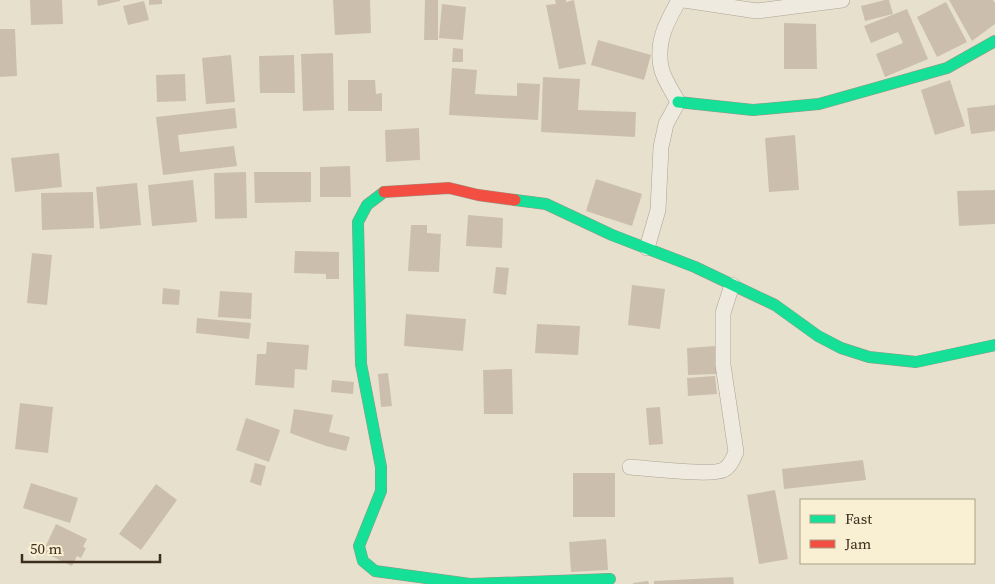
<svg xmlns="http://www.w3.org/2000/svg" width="995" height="584" viewBox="0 0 995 584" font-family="'Source Serif 4',serif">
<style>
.building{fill:#ccbead}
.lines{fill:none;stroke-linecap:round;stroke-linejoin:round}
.street-casing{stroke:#aca496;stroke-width:16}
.fast-casing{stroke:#9c9485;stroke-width:12}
.jam-casing{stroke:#9c9485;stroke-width:12}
.street{stroke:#eeeadf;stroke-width:15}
.fast{stroke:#16e098;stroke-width:11}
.jam{stroke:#f24e42;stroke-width:11}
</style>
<rect width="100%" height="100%" fill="#e7e0cc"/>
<g class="building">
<path d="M30 0H62L63 24 31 25Z"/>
<path d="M97 0H120V1L98 6Z"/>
<path d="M149 0H162V4L149 5Z"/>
<path d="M333 0H370L371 33 335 35Z"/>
<path d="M425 0H438V40H424Z"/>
<path d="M555 0H566V2L574 0 586 64 559 69 546 5 556 4Z"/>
<path d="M885 0H889L893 14 865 21 861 6Z"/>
<path d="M949 0H993L995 3V24L972 41Z"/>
<path d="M144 1 149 20 128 25 123 6Z"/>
<path d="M946 2 967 42 937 57 917 17Z"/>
<path d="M442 4 466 7 463 40 439 38Z"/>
<path d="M907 9 928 59 885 77 876 54 903 43 898 32 871 43 864 26Z"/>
<path d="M784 23 816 24 817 69H784Z"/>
<path d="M0 29H15L17 76 0 77Z"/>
<path d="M598 40 651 55 644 80 591 65Z"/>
<path d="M453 48 463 49V62H452Z"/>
<path d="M333 53 334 110 303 111 301 54Z"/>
<path d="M231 55 235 102 206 104 202 58Z"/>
<path d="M294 55 295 93H260L259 56Z"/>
<path d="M452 68 477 70 475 94 517 96V83L540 84 538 120 449 115Z"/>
<path d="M185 74 186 101 157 102 156 75Z"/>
<path d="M543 77 580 79 578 110 636 112 635 137 541 132Z"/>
<path d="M348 80H375L376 94 382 93V111H348Z"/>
<path d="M950 80 965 126 935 135 921 90Z"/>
<path d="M995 105V131L971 134 967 108Z"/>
<path d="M235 108 237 128 178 135 180 152 234 146 237 166 163 175 156 117Z"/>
<path d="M419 128 420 160 386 162 385 130Z"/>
<path d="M795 135 799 190 769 192 765 138Z"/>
<path d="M59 153 62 187 15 192 11 158Z"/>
<path d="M350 166 351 197H320V167Z"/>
<path d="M246 172 247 218 215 219 214 173Z"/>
<path d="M254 172H311V202L255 203Z"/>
<path d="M596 179 642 194 632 226 586 211Z"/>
<path d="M193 180 197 222 152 226 148 185Z"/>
<path d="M137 183 141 225 100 229 96 187Z"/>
<path d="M995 190V224L959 226 957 191Z"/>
<path d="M93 192 94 228 42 230 41 193Z"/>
<path d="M468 215 503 218 502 248 466 246Z"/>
<path d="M411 225H427V233L441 234 439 272 408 271Z"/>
<path d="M295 251 339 252V279H326V274L294 273Z"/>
<path d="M32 253 52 255 47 305 27 303Z"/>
<path d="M496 267 509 268 506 295 493 293Z"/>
<path d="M632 285 665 289 660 329 628 325Z"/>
<path d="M163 288 180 290 179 305 162 304Z"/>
<path d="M220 291 252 293 251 319 218 317Z"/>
<path d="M406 314 466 319 463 351 404 346Z"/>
<path d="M197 318 251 323 249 339 196 333Z"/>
<path d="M537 324 580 326 578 355 535 353Z"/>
<path d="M267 342 309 345 307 370 295 369 294 388 255 385 257 354H266Z"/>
<path d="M716 346 717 374 688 375 687 348Z"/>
<path d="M512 369 513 414H484L483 370Z"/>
<path d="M388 373 392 406 381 407 378 374Z"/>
<path d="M715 376 717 394 688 396 687 378Z"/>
<path d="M332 380 354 382 353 394 331 392Z"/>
<path d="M20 403 53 407 48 453 15 449Z"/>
<path d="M660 407 663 444 649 445 646 408Z"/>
<path d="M294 409 333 415 329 432 350 437 346 451 326 446 290 433Z"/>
<path d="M246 418 280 430 269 462 236 450Z"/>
<path d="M863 460 866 480 784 489 782 469Z"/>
<path d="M255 463 266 466 261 486 250 482Z"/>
<rect x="573" y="473" width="42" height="44"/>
<path d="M31 483 78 498 70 523 23 508Z"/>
<path d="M156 484 177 500 141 550 119 534Z"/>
<path d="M775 490 788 559 759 564 747 495Z"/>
<path d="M56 524 87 539 83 547 86 548 81 558 77 556 72 566 43 552Z"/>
<path d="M606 539 608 570 571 572 569 542Z"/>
<path d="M733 577 734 584H654V581Z"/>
<path d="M648 581 649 584H633V583Z"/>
</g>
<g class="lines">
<g class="street-casing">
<g id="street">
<path d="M684 0 757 11 842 0"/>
<path d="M647 248 658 210 661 147 666 124 678 102C672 91 663 78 661 67 656 40 667 22 679 0"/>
<path d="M630 467C645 468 712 476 723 470 730 467 733 459 736 452L723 365V313L732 285"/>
</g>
</g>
<g class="fast-casing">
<g id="fast">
<path d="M678 102 753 110 819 104 947 68 995 41"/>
<path d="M384 192 367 205 358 222 361 364 381 467V491L359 546 363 561 375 571 470 584 610 579"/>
<path d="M515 200 546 204 612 235 695 267 775 305 818 336 841 348 869 357 916 362 995 345"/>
</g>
</g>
<g class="jam-casing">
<path id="jam" d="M384 192 449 188 478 195 515 200"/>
</g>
<use href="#street" class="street"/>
<use href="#fast" class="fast"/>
<use href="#jam" class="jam"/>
</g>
<rect x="800" y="499" width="175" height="65" fill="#f9efd2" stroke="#ada189"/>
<rect x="810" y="515" width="25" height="8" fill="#16e098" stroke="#ada189"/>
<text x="845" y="524" font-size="15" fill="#3c2d1c">Fast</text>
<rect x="810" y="540" width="25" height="8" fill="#f24e42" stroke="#ada189"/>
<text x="845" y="549" font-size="15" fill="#3c2d1c">Jam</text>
<path d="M22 554v8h138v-8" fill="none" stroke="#3c2d1c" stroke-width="2.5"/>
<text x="30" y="554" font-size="15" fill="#3c2d1c" stroke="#f9efd2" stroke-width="4" paint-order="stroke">50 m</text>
</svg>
